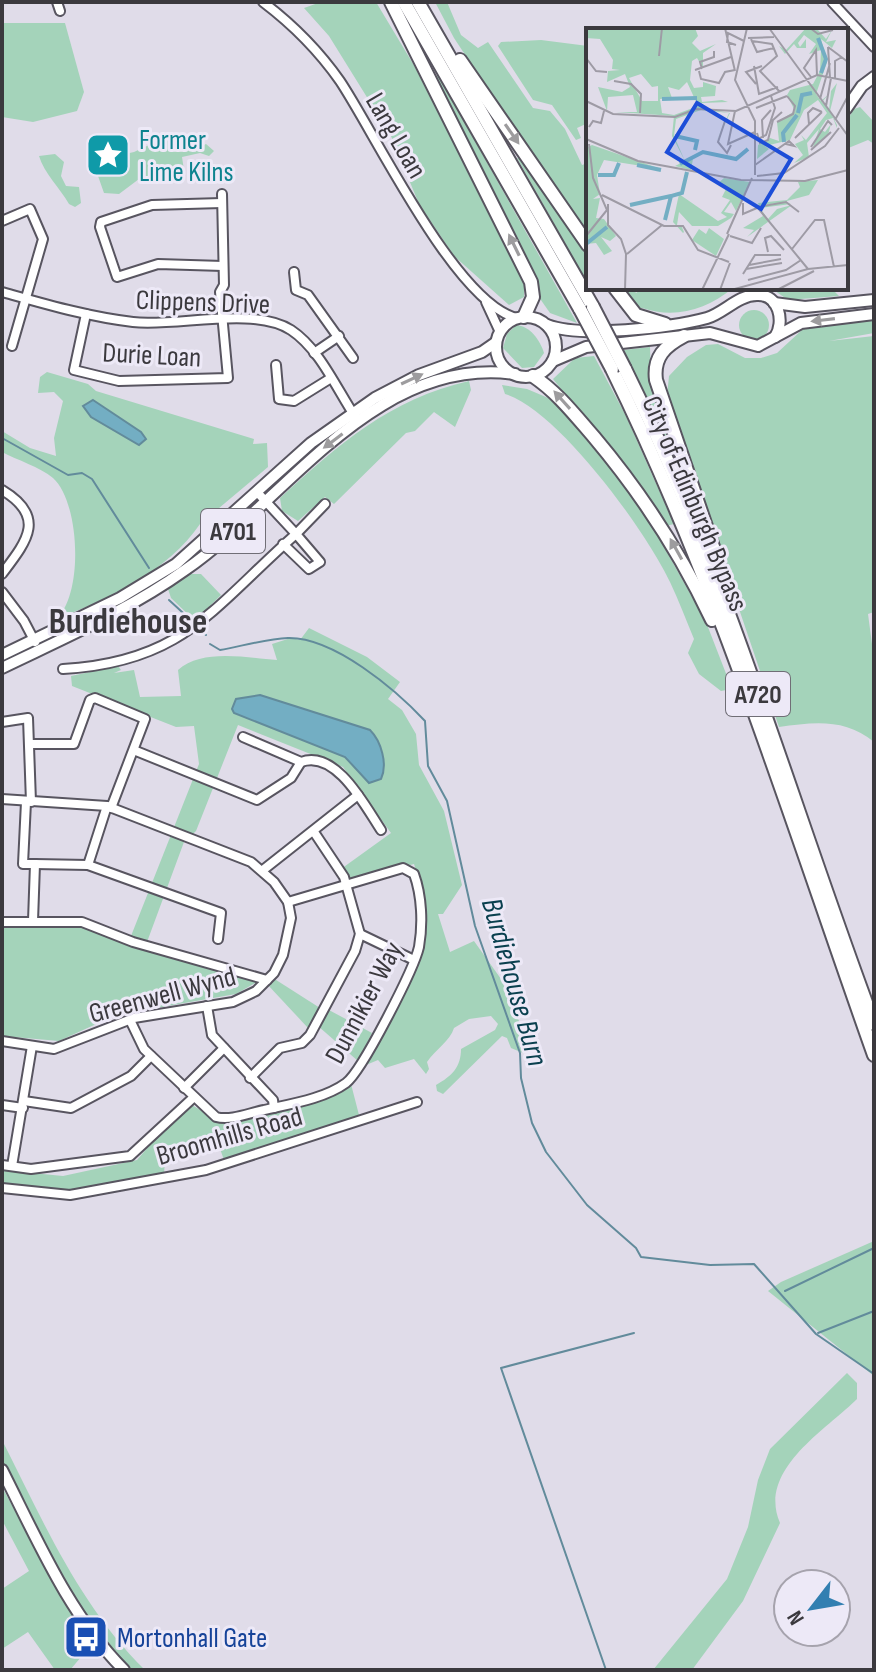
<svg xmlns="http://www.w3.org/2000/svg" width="876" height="1672" viewBox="0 0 876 1672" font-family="'Sofia Sans Condensed',sans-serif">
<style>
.green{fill:#a4d3ba}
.water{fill:#73aec3;stroke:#628b9b;stroke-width:2}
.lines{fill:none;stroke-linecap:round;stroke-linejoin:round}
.stream{stroke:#628b9b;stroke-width:2}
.minor-casing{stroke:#585560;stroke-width:12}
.major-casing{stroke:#585560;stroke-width:14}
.highway-casing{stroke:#585560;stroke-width:16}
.minor{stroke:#fff;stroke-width:8}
.major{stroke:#fff;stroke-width:10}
.highway{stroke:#fff;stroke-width:12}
.highway-bridge-casing{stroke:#585560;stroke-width:16;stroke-linecap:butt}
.highway-bridge{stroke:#fff;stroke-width:12}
.oneway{fill:#9d9c9e}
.labels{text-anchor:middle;stroke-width:6;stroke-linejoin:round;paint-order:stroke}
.shield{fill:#ede9f7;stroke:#706e76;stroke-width:2}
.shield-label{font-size:26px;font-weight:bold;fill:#3b393e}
.street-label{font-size:28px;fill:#3b393e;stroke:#ede9f7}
.culture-label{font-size:28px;fill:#0d838f;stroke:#ede9f7;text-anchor:start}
.transit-label{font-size:28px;fill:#164399;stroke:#ede9f7;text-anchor:start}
.water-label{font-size:30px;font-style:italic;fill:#0a404f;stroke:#ede9f7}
.district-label{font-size:36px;font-weight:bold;fill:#3b393e;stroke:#ede9f7}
.inset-river{fill:none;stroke:#73aec3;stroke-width:4}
.inset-road{fill:none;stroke:#9e9ba5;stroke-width:2}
.view{fill:#1d4ed8;fill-opacity:0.15;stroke:#1d4ed8;stroke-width:4}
.inset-edge{fill:none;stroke:#3b393e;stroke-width:4}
</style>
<rect width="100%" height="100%" fill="#e0dce9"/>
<g class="green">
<path d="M321 2H376L415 67 524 283V297L509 305 454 256 419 204 391 136 329 36 304 8Z"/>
<path d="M435 2H447L461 35 478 48 488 42 533 108 550 111 565 129 582 165 588 163V241L454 38Z"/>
<path d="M2 23H65L84 92 77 111 33 122 2 117Z"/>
<path d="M541 40 588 46V123L577 128 581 138 576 140 552 105 533 100 498 46 501 42Z"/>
<path d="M438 75 577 323 550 313 536 293 435 77Z"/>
<path d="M860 107 874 122V144L868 140 846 149V122L854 109Z"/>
<path d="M162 139 198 148 206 144 214 151 209 156 200 153 182 157 185 177 160 182 143 176 119 194 104 193 98 176 103 159 134 152Z"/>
<path d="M55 154 64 162 61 176 66 186 79 187 81 203 75 207 69 204C60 188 44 173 39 156Z"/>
<path d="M517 158H521L588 256V284Z"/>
<path d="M619 288H633L636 293 643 288H733C706 310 675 319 642 308L638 310Z"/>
<path d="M771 288H831L839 296 788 300Z"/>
<circle cx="754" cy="325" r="15"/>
<path d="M874 320V333L829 341 874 336V612L868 614 874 659V742C845 718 814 722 779 727L667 396 669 376 687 357 706 345 718 344 745 358H761L777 353 803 329Z"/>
<path d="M516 325C530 326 540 340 544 353L534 367 522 368 503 348 507 334Z"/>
<path d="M650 347 651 381 686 475 681 477 624 350Z"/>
<path d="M594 356 626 416 674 524 666 526 647 495 553 379 575 358Z"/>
<path d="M47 372 88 384 96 391 254 439 253 444 267 443 268 467 200 524C168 571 110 599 56 619 84 595 80 502 53 478 40 467 17 460 2 452V431L30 448 56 456 54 438 63 401 54 392 38 393 40 377Z"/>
<path d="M469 381 471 390 455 427 434 412 415 431 406 433 334 504 325 497 298 521 282 511 280 498C339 444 390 399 469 381Z"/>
<path d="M502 385 527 389 553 400 639 502 706 622 732 689 721 691 699 674 688 653 694 639C686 620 679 601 670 582 646 531 558 410 505 394Z"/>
<path d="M187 574H201L221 595 195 621 171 598 167 586Z"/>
<path d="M309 628 367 657 400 682 388 699 402 710 416 734 419 765 444 811 462 885 443 914H438L450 952 474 941 501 979 531 1049 523 1053 511 1048 507 1038 502 1036 443 1094 437 1091 436 1085C452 1076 461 1067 461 1049L495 1030 498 1024 491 1016 469 1019 454 1028C450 1041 436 1049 427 1062L429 1069 426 1074 414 1059 385 1068 378 1060 366 1065C402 994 442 947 414 864L348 881 341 869 391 833 343 767 238 725 196 831 184 842 147 942 131 936 199 764 194 726 176 727 72 686 71 676 118 666 121 670 114 673 134 670 140 697 181 696 178 670C202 648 247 658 277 660L272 644 291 638 300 640Z"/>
<path d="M2 925H82L133 946 257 982 236 994 116 1015 59 1041 2 1036Z"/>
<path d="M273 978 320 1008 309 1029 267 984Z"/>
<path d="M327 1009 372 1033 358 1061 318 1026Z"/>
<path d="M351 1084 359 1115 224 1160 218 1143 165 1159 164 1175 70 1192 2 1187V1170L63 1176 137 1160 161 1132 173 1124 192 1105 224 1124 327 1097Z"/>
<path d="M874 1241V1376L768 1291 781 1282Z"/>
<path d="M847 1373 857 1383V1399C826 1430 757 1470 780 1523L743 1601 692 1670H653L727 1579 748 1527 758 1480 770 1449Z"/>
<path d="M2 1440C43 1521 79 1605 145 1670H124L92 1633 2 1470Z"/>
<path d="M2 1487 82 1633 87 1650 70 1670H55L28 1632 2 1649V1589L29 1571 2 1520Z"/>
</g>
<g class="water">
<path d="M93 400 141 432 146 439 139 445 91 417 83 406Z"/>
<path d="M260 695 370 730C381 741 388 764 381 779L369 783 345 757 234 713 232 709 236 699Z"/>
</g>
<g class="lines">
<g class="stream">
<path d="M2 438 68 475 82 473 92 479 149 568"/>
<path d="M169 600 194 623"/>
<path d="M199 627 206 635"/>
<path d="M210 644 220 650C242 646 266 639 288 638 334 637 396 690 425 721L428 766 447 801 475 926 520 1053 521 1078 532 1123 546 1152 587 1205 636 1248 641 1257 710 1265 754 1264 816 1334 874 1374"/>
<path d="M785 1291 874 1248"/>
<path d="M818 1333 874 1311"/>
<path d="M606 1670 501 1368 634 1333"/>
</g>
<g class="minor-casing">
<g id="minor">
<path d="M57 2 60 11"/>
<path d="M263 2C292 24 319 51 340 81 375 133 456 304 517 318"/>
<path d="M832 2 874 47"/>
<path d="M222 203 152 205 101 222 100 227 117 277 158 264 223 266"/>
<path d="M2 221 30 209 43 239 12 346"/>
<path d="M294 272 296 290 308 295 353 358"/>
<path d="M2 292C45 304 89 317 133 322 177 327 253 306 291 330 320 349 337 390 356 418"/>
<path d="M486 302 499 330"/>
<path d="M86 314 74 370 119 381 228 378 220 292 224 285 222 194"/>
<path d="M314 353 339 336"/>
<path d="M276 365 279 399 294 401 331 378"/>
<path d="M2 490C47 517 27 541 2 574"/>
<path d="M257 492 296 534 325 504"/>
<path d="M2 592 24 621 35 642"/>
<path d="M63 669C184 662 213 607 296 534L320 562 309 569 283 544"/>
<path d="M2 722 28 718 31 802"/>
<path d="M243 737 301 762C336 749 365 806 381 830"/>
<path d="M31 744H74L90 700 95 698 145 719 111 808"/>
<path d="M136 751 257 800 291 778 301 762"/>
<path d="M2 799 107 806 251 862 274 882 288 902 291 918 283 955 274 973 256 991 233 1002 134 1018 54 1049 2 1041"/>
<path d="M26 802 23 864H35L33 921"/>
<path d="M35 864 88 865 221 913 218 939"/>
<path d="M88 865 107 806"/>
<path d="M263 870 358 795"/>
<path d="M2 922H82L133 942 267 980"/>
<path d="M360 934 414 960"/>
<path d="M207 1006 212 1035 273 1100 274 1108"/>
<path d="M130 1020 144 1049 216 1117C231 1121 249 1113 264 1110 290 1104 324 1099 346 1083 362 1071 414 969 419 947 423 924 422 896 414 874L403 868 288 902"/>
<path d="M250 1078 280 1048 302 1043 310 1035 355 951 360 934 344 877 314 832"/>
<path d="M184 1088 224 1048"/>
<path d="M24 1101 71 1108 131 1076 151 1056"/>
<path d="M2 1105 23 1108"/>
<path d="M2 1165 31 1169 130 1156 194 1097"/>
<path d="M12 1166 32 1046"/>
<path d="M2 1188 70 1195 206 1170 417 1102"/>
</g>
</g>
<g class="major-casing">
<g id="major">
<path d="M846 109 862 86 874 77"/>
<path d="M774 303 805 307 874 300"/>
<circle cx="526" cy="347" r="30"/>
<path d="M547 325C580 338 670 328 707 318 724 313 738 295 757 295 779 294 785 322 775 337"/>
<path d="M553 361 586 347 710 333 758 346 801 323 874 314"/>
<path d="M2 655 120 598 176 564 311 443 375 398 419 375 482 352 495 343"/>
<path d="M2 668C64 638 129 610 185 570 286 500 375 355 515 374"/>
<path d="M2 1470C37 1539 69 1615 124 1670"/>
</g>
</g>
<g class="highway-casing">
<g id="highway">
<path d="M391 2 531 282 533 297 524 317"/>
<path d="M404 2 580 309"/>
<path d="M418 2 593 307"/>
<path d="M460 60 588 245"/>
<path d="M615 288 636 315 665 324"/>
<path d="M684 336C665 346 653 357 656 380L723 576"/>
<path d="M612 369C720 588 792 825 874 1055"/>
<path d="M625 369C729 579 792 806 874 1024"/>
<path d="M533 376C558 393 574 414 594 437 642 494 680 552 712 620"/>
</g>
</g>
<use href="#minor" class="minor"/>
<use href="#major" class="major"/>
<use href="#highway" class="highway"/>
<g class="highway-bridge-casing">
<g id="highway-bridge">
<path d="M593 307 625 369"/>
<path d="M580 309 612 369"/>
</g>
</g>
<use href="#highway-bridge" class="highway-bridge"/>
</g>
<defs><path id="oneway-solid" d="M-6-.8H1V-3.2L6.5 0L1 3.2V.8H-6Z" transform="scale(2)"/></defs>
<g class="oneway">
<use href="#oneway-solid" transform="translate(512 134) rotate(55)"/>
<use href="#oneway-solid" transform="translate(514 245) rotate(-116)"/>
<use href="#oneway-solid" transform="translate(823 320) rotate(173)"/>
<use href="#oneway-solid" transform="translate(412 379) rotate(-25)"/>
<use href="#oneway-solid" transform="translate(562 400) rotate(-132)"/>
<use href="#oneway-solid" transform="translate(333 441) rotate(143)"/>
<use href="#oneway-solid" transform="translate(676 549) rotate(-119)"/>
</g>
<defs>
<g id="sight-square" transform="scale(2.3)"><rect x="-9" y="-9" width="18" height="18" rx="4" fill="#0f9aa8" stroke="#ede9f7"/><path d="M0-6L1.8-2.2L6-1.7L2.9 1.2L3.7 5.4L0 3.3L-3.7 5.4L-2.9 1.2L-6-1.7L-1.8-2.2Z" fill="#fff"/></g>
<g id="bus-square" transform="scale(2.3)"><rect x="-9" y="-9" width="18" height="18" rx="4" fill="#1a4fb4" stroke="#ede9f7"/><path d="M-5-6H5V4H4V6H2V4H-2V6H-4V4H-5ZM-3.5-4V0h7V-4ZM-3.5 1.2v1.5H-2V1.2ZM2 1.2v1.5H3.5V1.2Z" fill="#fff"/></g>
</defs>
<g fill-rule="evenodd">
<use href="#sight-square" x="108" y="155"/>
<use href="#bus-square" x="86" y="1637"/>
</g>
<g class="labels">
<g class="shield">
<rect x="201" y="509" width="64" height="44" rx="6"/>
<rect x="726" y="672" width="64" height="44" rx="6"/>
</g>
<g class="shield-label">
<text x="233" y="540">A701</text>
<text x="758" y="703">A720</text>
</g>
<g class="street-label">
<text transform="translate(397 135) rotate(60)" y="10">Lang Loan</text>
<text transform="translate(203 301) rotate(2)" y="10">Clippens Drive</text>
<text transform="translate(152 354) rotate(3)" y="10">Durie Loan</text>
<text transform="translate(696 503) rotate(67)" y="10">City of Edinburgh Bypass</text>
<text transform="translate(162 994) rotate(-15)" y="10">Greenwell Wynd</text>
<text transform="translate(363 1002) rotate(-62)" y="10">Dunnikier Way</text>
<text transform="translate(229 1135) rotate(-16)" y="10">Broomhills Road</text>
</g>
<g class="culture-label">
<text x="139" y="149">Former<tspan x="139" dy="32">Lime Kilns</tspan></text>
</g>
<g class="transit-label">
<text x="117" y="1647">Mortonhall Gate</text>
</g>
<g class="water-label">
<text transform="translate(515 982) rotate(74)" y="10">Burdiehouse Burn</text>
</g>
<g class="district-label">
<text x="128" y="633">Burdiehouse</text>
</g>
</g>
<g transform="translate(586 28)">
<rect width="262" height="262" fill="#e0dce9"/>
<path d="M0 0H109L112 8 106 15 114 23 130 16 117 25V40L111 30 106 33 104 52 108 60 117 59V54L130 58 129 68 115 69 116 74 136 72 142 74 116 75V80L144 85 130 114 143 85 115 82 90 91 88 108 99 133 107 131 105 142 89 138 99 133 86 108 88 88 30 84H51L47 67 22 69 21 83 12 59 36 64 44 59 39 46 21 54 22 43 34 42 26 41 27 32 14 11 0 10ZM55 46 66 59 72 58V73H56L43 50ZM101 54 112 78 88 87 76 85 74 71 86 70 82 59 93 62ZM220 0 232 2 240 11 246 2 240 14 250 12 246 20 235 11 241 34 230 66 235 73 243 66 236 74 243 82 245 63 251 55 244 83 251 97V100L247 90 240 92 234 101 239 104 245 96 242 107 227 119 233 101 221 115 223 129 208 135 217 127 209 116 218 112 215 107 220 112 241 85 232 72 218 82 204 112 179 118 183 121 171 131 172 117 184 110 193 113 191 94 209 83 201 67 204 62 227 56 234 43 235 22 223 26 230 16 218 7 212 15 214 19 220 11V20H211L208 16 199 26 193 18 200 22ZM6 117 75 141 18 132 11 147 14 166 7 171 14 170 10 190 18 191 30 208 24 213 15 209 26 223 18 227 10 215 0 216V120ZM138 150 164 154 150 183 145 174 138 184 148 186 145 190 132 198H106L93 184 91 197H95L98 204 97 205 87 194 93 166 132 193 141 189 135 185 144 172 136 169 141 159 131 156ZM232 152 223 167 197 174 205 176 174 180 182 191 191 181 206 177 161 209 168 202 157 200 177 188 173 179 191 175 173 178 172 175 201 172 214 159 212 154ZM123 200 138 211 130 228 106 212 113 201 120 206Z" fill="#a4d3ba" fill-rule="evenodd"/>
<path class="inset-river" d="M232 10 240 31 235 45M76 71 111 70M212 85 216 67 226 65M89 108 111 113 109 122M198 114 197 105 211 87M94 136 117 124 150 131 162 121M51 137 75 142M12 147H28L33 135M44 177 85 168M79 192 85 168 96 165 101 144M0 216 21 199"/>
<path class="inset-road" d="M139 0 149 43M161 0 149 52 169 93V147M183 0 262 108M224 0 232 6 247 2M162 10 188 9M165 11 171 24 188 20M166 13 186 16 191 28 174 43 194 64M150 17 141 14 142 5 158 13M242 19 244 50M242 19 262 34M73 28 76 0M0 30 10 43 21 44M168 38 173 66 192 59M116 41 114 34 128 29V23M109 42 145 29M113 43 115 51 133 55 139 44 149 42M225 49 218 40 230 22 231 47M249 51V33L256 29M28 53 45 56 55 66 54 85M170 56 160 44 176 38M234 71 244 35M0 73 27 86 89 89 110 81 150 83 231 47 262 53M240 78 245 50M170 80 201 68M149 83 142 116 169 104M249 92 262 68M139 93 132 114 141 125 145 117M191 94 207 86 209 78 201 68M223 96 222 85 227 80 236 84M3 99 7 93 15 95 18 83M171 105 174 115 182 112 187 92 196 84M177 110 176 92 185 82M209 110 236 84M0 111 52 133 155 152 219 153 262 142M172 111 180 107 189 80 185 68M225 119 242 93 246 97M225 122 245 104M169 137 203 113 208 118 200 116M171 148 198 145 239 118 253 100M16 167 78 198H97L112 222 143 234M157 175V186L171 180M22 176V197L35 211 40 226 39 262M172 179 200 174 213 184M172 180 222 241M141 206 166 150M0 208 21 182 7 150 3 116M144 208 166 215 175 200M206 221 229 192H238L248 239M182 224 179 210 185 208 198 222M41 226 76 197M163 237 195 231M160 241 196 235M157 246 169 227H195M162 252 200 242 215 232M116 262 143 206M134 262 144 235M145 262 222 241 262 237M191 262 228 243"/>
<path class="view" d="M111 75 205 131 175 181 81 124Z"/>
<rect width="262" height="262" class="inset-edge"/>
</g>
<rect width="876" height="1672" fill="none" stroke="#3b393e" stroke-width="8"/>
<g transform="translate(812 1608) rotate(239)"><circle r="38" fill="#ede9f7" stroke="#a6a3ad" stroke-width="2"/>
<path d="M0-6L14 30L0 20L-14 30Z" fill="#327fb1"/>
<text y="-12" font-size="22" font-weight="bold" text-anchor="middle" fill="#3b393e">N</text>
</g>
</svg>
